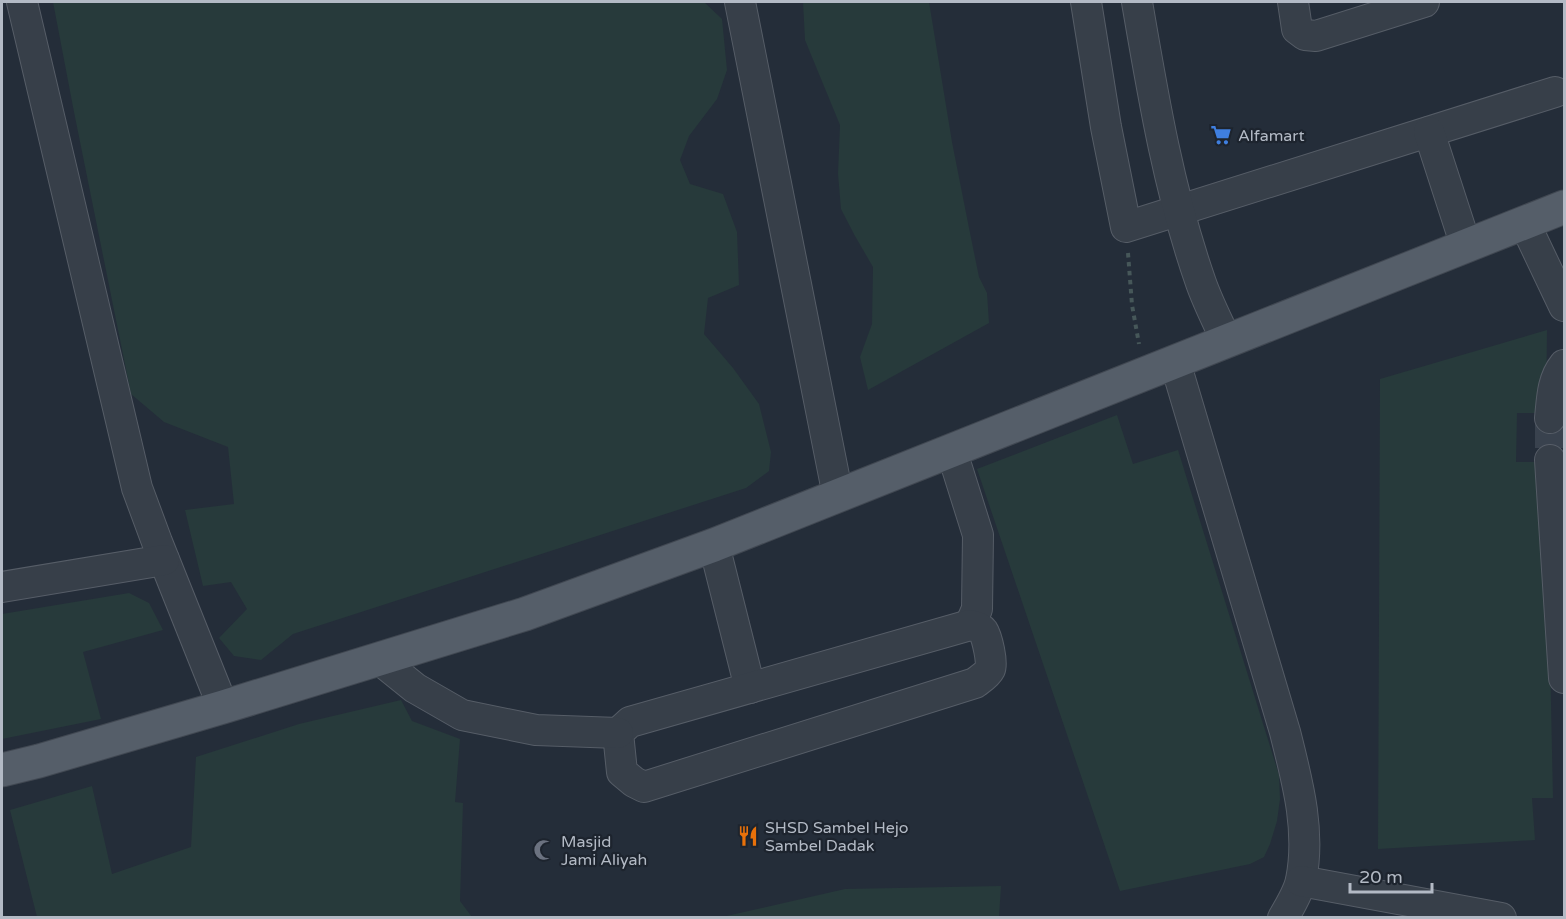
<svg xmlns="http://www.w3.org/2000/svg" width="1566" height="919" viewBox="0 0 1566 919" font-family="'Varela Round',sans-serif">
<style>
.green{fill:#273a3b}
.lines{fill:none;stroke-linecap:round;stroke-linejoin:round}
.minor-tunnel{stroke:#39424e;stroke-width:30;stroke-dasharray:30 15;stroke-linecap:butt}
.minor-casing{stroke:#565d67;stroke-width:32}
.major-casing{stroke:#414852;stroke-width:35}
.path{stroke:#465759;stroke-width:4;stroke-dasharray:4.5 4.5;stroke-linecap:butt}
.minor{stroke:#373f49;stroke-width:30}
.major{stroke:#555e69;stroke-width:33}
.labels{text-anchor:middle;stroke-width:4.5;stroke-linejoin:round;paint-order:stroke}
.poi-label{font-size:16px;fill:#b3bac5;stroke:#1d242e;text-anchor:start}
</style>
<rect width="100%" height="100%" fill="#242d39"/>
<g class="green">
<path d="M53 2H704L722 19 727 70 717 99 689 136 680 160 690 184 723 194 737 232 739 285 708 298 704 334 733 368 759 404 771 452 769 471 746 488 293 634 261 660 234 656 219 638 247 609 231 582 203 586 185 510 234 504 228 447 164 422 131 394 74 112Z"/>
<path d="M803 2H929L952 142 969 228 979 277 987 293 989 323 868 390 860 357 872 324 873 267 855 236 841 209 838 174 840 125 805 40Z"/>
<path d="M1547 330 1546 413H1517L1516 462H1546L1553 798H1532L1535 840 1378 849 1380 379Z"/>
<path d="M1117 415 1133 464 1178 450 1279 775 1280 799 1277 821 1270 844 1264 857 1250 864 1120 891 977 469Z"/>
<path d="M129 593 149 603 163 630 83 652 101 719 2 739V614Z"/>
<path d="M401 700 412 721 460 739 455 802 463 803 460 901 472 917H37L10 810 92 786 112 874 191 847 196 757 299 724Z"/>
<path d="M1001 886 999 917H722L845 889Z"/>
</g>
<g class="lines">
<path class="minor-tunnel" d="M1550 418V460"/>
<g class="minor-casing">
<g id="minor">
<path d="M22 2 137 488 157 542 223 707"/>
<path d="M740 2 838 496"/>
<path d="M1086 2 1106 127 1126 227 1555 92"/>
<path d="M1137 2C1153 96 1169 192 1201 283 1208 303 1218 322 1227 342"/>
<path d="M1293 2 1297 29 1305 35 1316 36 1424 2"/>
<path d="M1429 132 1466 246"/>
<path d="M1524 222 1564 306"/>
<path d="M1175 362 1285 732C1297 780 1311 830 1301 880 1299 891 1289 908 1283 918"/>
<path d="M1550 418C1552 399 1552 380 1564 365"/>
<path d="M950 451 957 468 978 535 977 609 970 625"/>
<path d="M1550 460 1564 678"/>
<path d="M714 545 750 688"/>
<path d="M2 587 164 560"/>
<path d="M970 625C974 626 980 627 983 631 987 637 993 663 990 669 987 675 980 679 975 683L644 787 634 782 622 772 618 733 630 722Z"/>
<path d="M379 659 415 688 462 715 536 730 618 733"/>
<path d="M1301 881 1501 918"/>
</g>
</g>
<g class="major-casing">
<path id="major" d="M2 770 39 761 223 707 525 614 714 545 1564 207"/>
</g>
<path class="path" d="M1128 253 1132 305 1139 344"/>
<use href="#minor" class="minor"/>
<use href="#major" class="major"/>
</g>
<defs>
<g id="supermarket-bare" transform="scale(1.62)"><path d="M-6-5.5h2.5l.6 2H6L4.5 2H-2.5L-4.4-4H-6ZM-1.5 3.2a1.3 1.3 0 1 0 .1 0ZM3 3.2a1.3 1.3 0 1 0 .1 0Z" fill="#3f7fe0" stroke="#1d242e" stroke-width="2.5" paint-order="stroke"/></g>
<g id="restaurant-bare" transform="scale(1.62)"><path d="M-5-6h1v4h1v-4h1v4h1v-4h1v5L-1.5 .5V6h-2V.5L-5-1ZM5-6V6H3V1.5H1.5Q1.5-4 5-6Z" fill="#e8710a" stroke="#1d242e" stroke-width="2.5" paint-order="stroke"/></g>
<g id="mosque-bare" transform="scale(1.62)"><path d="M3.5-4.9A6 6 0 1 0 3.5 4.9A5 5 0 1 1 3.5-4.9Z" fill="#6b7280" stroke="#1d242e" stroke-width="2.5" paint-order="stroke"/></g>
</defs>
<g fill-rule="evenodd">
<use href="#supermarket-bare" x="1221" y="135"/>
<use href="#restaurant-bare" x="748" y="836"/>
<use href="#mosque-bare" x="544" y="850"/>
</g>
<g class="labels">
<g class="poi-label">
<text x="1238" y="141">Alfamart</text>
<text x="765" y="833">SHSD Sambel Hejo<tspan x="765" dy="18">Sambel Dadak</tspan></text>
<text x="561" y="847">Masjid<tspan x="561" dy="18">Jami Aliyah</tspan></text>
</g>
</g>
<rect width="1566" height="919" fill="none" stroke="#b3bac5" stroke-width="6"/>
<path d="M1350 883v9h82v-9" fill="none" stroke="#b3bac5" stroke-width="3"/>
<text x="1359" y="883" font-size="18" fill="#b3bac5" stroke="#1d242e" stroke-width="4.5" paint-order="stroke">20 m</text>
</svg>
